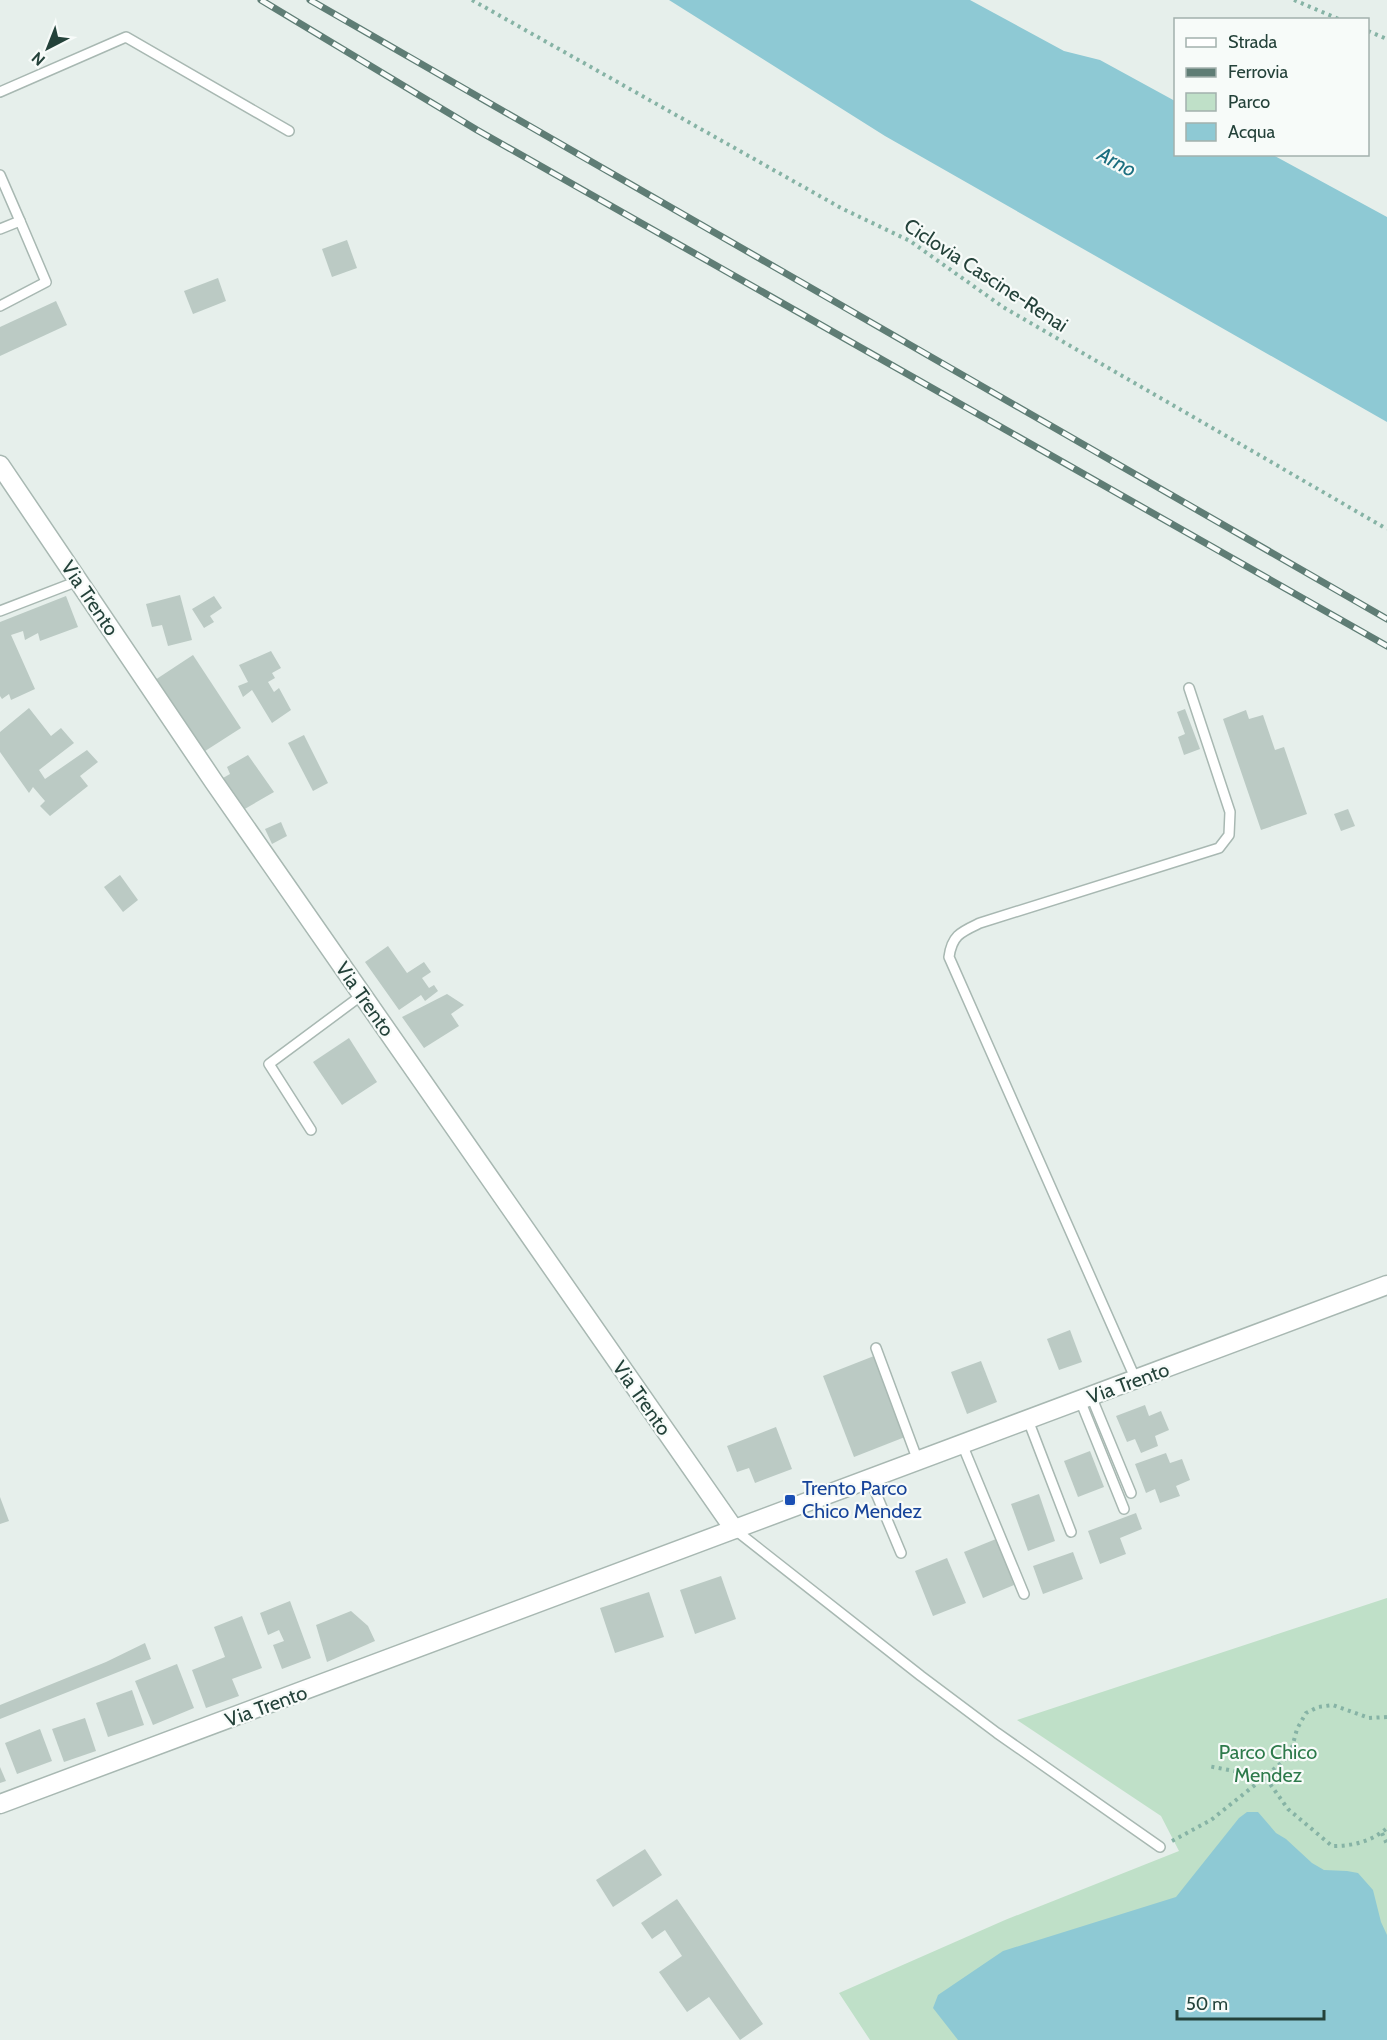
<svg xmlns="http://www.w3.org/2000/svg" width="1387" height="2040" viewBox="0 0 1387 2040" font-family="Cabin,sans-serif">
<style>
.green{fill:#bfe0c8}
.water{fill:#8ec9d4}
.building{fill:#bbcac4}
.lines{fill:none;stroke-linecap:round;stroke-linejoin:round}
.service-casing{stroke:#a8b8b2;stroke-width:12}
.minor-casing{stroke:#a8b8b2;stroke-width:21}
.path{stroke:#86b3a5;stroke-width:4;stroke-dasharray:3 4.5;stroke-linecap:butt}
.service{stroke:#fff;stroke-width:9}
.minor{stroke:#fff;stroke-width:18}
.rail-casing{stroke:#5f7d75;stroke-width:7}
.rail{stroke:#f7fbf9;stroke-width:4.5;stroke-dasharray:14;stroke-linecap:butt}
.transit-dot{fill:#1a4fb4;stroke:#f7fbf9;stroke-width:2}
.labels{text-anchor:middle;stroke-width:4.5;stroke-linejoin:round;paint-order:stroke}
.street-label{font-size:20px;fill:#24423a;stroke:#f7fbf9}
.transit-label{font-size:20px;fill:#164399;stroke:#f7fbf9;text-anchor:start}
.park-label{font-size:20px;fill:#2d7a4b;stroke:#f7fbf9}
.water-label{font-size:21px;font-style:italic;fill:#1c6f80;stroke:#f7fbf9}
</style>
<rect width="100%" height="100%" fill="#e6efeb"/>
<path class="green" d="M1387 1598V2040H870L839 1993 1005 1920 1179 1851 1161 1816 1017 1720Z"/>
<g class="water">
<path d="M669 0H970L1064 51 1100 60 1175 101 1176 154 1273 155 1387 217V422L885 136Z"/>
<path d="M1247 1812H1258L1276 1833 1286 1839 1312 1863 1324 1870 1347 1871 1358 1873 1373 1890 1381 1922 1387 1935V2040H958L933 2008 938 1995 1003 1951 1176 1897 1239 1818Z"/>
</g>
<g class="building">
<path d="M347 240 357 268 332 277 322 249Z"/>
<path d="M218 278 226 301 193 314 184 291Z"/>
<path d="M56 301 67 325 0 356V327Z"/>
<path d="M180 595 192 640 168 646 162 625 152 627 146 604Z"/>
<path d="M66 596 78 627 40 641 38 633 25 640 23 631 11 635 35 689 11 700 9 694 2 699 0 696V622Z"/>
<path d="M214 596 222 608 210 616 214 622 204 628 192 609Z"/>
<path d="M271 651 281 668 272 673 275 678 268 682 274 692 279 688 291 710 272 723 252 690 243 697 238 686 248 682 239 665Z"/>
<path d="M193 655 241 728 202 753 155 680Z"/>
<path d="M29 708 51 736 61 728 74 743 39 770 45 779 87 750 98 762 80 776 88 786 50 816 40 806 45 801 33 787 29 793 0 752V732Z"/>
<path d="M1185 709 1200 749 1184 755 1178 737 1185 734 1177 712Z"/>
<path d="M1246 710 1249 719 1263 715 1275 750 1284 747 1307 814 1261 830 1223 719Z"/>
<path d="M304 735 328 783 313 791 288 743Z"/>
<path d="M248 755 274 792 243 810 223 778 230 774 227 767Z"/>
<path d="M1348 809 1355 826 1341 831 1334 814Z"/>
<path d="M281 822 287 836 272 844 265 829Z"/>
<path d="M120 875 138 900 123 912 104 887Z"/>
<path d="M388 946 407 973 424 962 431 972 422 978 429 988 434 985 438 991 425 1001 421 995 399 1010 365 962Z"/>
<path d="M447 994 464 1005 451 1014 459 1026 424 1048 402 1017Z"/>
<path d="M349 1038 377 1082 342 1105 313 1062Z"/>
<path d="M1070 1330 1082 1362 1059 1370 1047 1339Z"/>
<path d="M874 1356 905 1437 854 1457 823 1376Z"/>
<path d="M981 1361 997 1402 967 1414 951 1372Z"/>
<path d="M1145 1405 1149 1416 1161 1411 1169 1430 1155 1436 1158 1446 1141 1453 1135 1439 1127 1442 1116 1416Z"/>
<path d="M776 1427 792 1469 755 1483 749 1468 737 1472 727 1446Z"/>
<path d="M1090 1451 1104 1487 1078 1497 1064 1461Z"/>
<path d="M1166 1453 1170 1463 1182 1459 1190 1480 1176 1486 1180 1496 1160 1503 1155 1489 1146 1493 1135 1464Z"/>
<path d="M1039 1494 1055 1541 1028 1551 1011 1504Z"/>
<path d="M0 1497 9 1521 0 1524Z"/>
<path d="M1136 1513 1142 1529 1120 1538 1126 1554 1100 1564 1088 1531Z"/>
<path d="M996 1539 1014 1585 983 1598 964 1552Z"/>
<path d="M1073 1552 1083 1579 1043 1594 1033 1566Z"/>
<path d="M947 1558 966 1603 933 1616 915 1571Z"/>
<path d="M721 1576 736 1619 695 1634 680 1590Z"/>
<path d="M649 1592 664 1637 615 1653 600 1608Z"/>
<path d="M290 1601 311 1658 282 1669 273 1645 284 1641 279 1630 268 1635 260 1613Z"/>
<path d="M351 1611 368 1626 375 1641 327 1662 316 1625Z"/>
<path d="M242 1616 262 1668 232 1679 239 1696 206 1708 192 1670 225 1657 214 1627Z"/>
<path d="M145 1643 151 1659 0 1719V1705L106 1662Z"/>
<path d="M177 1664 194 1708 153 1725 135 1681Z"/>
<path d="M132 1690 144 1725 108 1737 96 1703Z"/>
<path d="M85 1718 96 1751 64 1762 52 1729Z"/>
<path d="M40 1729 52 1761 17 1774 5 1743Z"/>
<path d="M0 1767 6 1781 0 1783Z"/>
<path d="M645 1849 662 1875 613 1907 596 1880Z"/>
<path d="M677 1899 763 2024 740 2040 709 1997 687 2012 659 1972 682 1956 665 1930 652 1939 641 1923Z"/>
</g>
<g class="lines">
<g class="service-casing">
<g id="service">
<path d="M0 92 126 37 289 131"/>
<path d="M0 175 20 221"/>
<path d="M0 229 20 221 46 282 0 306"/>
<path d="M0 611 78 581"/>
<path d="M311 1130 269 1064 362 995"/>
<path d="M876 1348 918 1461"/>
<path d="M1136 1380 949 957C952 935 961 932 980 923L1219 848 1229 835 1230 812 1189 688"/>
<path d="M1091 1396 1131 1493"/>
<path d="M1080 1400 1124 1509"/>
<path d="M1028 1420 1071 1532"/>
<path d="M962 1444 1024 1594"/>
<path d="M870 1479 901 1553"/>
<path d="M734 1529 921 1676 997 1733 1160 1847"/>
</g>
</g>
<g class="minor-casing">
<g id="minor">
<path d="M0 465 214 782 734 1529"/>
<path d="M0 1804 1387 1285"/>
</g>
</g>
<g class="path">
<path d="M472 0 841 208 910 241 1003 307 1387 529"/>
<path d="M1294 0 1341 20"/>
<path d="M1368 31 1387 39"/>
<path d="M1387 1717 1369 1718 1333 1705 1318 1707 1306 1713 1297 1729 1290 1755 1265 1777 1288 1809 1332 1846C1352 1846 1371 1842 1387 1828"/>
<path d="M1382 1833 1387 1844"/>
<path d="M1172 1841 1211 1820 1265 1777 1208 1766"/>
</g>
<use href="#service" class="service"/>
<use href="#minor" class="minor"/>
<g class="rail-casing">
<g id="rail">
<path d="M261 0 477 130 1387 646"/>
<path d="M310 0 1387 619"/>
</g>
</g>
<use href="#rail" class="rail"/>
</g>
<rect class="transit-dot" x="784" y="1494" width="12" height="12" rx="3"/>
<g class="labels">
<g class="street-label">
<text transform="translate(986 275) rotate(33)" y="7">Ciclovia Cascine-Renai</text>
<text transform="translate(90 598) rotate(56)" y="7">Via Trento</text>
<text transform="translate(365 999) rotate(55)" y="7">Via Trento</text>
<text transform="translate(1128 1383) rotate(-20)" y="7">Via Trento</text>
<text transform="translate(642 1398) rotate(55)" y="7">Via Trento</text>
<text transform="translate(266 1706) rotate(-20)" y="7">Via Trento</text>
</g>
<g class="transit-label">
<text x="802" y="1495">Trento Parco<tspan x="802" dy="23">Chico Mendez</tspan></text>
</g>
<g class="park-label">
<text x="1268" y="1759">Parco Chico<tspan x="1268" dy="23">Mendez</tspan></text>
</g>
<g class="water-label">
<text transform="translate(1117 162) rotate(28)" y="7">Arno</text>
</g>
</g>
<rect x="1174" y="18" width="195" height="138" fill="#f7fbf9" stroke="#a3b1ad" stroke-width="1.5"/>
<rect x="1186" y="38" width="30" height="9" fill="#ffffff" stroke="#a3b1ad" stroke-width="1.5"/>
<text x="1228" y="48" font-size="18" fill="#24423a">Strada</text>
<rect x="1186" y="68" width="30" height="9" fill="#5f7d75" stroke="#a3b1ad" stroke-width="1.5"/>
<text x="1228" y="78" font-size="18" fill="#24423a">Ferrovia</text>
<rect x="1186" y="93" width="30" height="18" fill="#bfe0c8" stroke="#a3b1ad" stroke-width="1.5"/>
<text x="1228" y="108" font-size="18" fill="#24423a">Parco</text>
<rect x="1186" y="123" width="30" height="18" fill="#8ec9d4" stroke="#a3b1ad" stroke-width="1.5"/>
<text x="1228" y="138" font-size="18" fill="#24423a">Acqua</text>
<g transform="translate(48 48) rotate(222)" stroke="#f7fbf9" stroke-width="4.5" paint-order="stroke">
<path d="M0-4.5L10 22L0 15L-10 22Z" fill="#24423a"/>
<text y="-9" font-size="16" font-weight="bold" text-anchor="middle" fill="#24423a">N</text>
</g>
<path d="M1177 2010v9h147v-9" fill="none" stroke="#24423a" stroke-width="3"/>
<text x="1186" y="2010" font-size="18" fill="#24423a" stroke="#f7fbf9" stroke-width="4.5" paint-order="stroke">50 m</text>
</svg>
